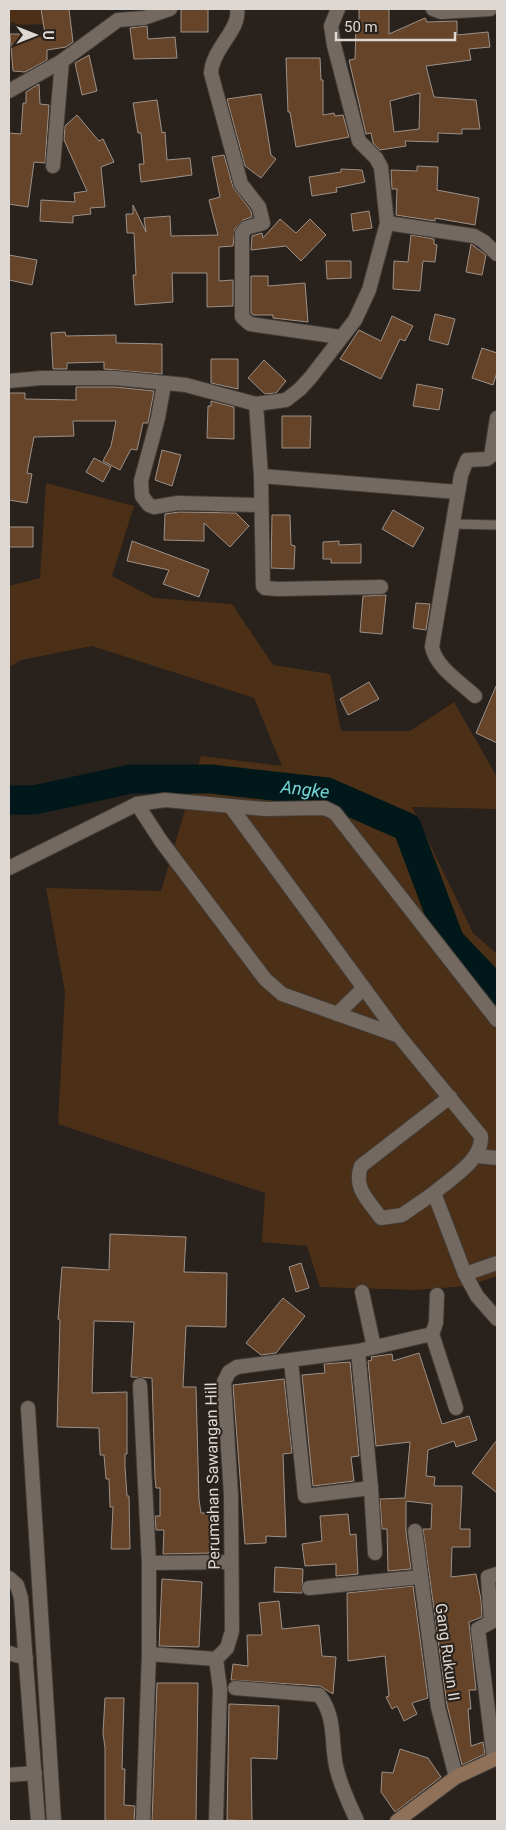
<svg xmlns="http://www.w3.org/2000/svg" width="506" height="1830" viewBox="0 0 506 1830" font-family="Roboto,sans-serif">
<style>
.green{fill:#4b2f16}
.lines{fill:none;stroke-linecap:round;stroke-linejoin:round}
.river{stroke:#001819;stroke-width:29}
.building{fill:#654429;stroke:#9c9189;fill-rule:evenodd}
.service-casing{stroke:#433c37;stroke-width:11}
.minor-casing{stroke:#433c37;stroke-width:16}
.secondary-casing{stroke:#433c37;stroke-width:16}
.service{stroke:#736961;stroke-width:9}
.minor{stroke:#736961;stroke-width:14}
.secondary{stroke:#8e7158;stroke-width:14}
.labels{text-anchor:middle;stroke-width:4;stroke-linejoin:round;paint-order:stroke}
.street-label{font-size:16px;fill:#ded8d4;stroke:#29211b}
.water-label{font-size:18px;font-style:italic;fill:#74d4d5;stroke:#29211b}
</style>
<rect width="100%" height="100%" fill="#29211b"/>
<g class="green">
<path d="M9 9H50L53 24 9 25Z"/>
<path d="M46 483 134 506 112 576 154 598 232 604 273 665 330 674 341 731H410L454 702 497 777V809L412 807 473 933 497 954V1276L467 1286 416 1290 320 1287 307 1246 262 1242 265 1193 58 1124 65 992 46 888 161 891 201 756 282 766 254 698 92 646 21 660 9 667V586L40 578Z"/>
</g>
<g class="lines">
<path class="river" id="s1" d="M9 800H34L131 779H211L327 792 407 827 450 941 497 990"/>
</g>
<g class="building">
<path d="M41 9H69L73 42 66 47 47 50V60L25 72 13 71 10 34H45Z"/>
<rect x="181" y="9" width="27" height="23"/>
<path d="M359 9H389V34L425 18 427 22 457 21V35L488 32 490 47 469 49 471 60 426 66 434 97 476 100 480 129H462V134L438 133V142L405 141 406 146 380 150 373 143 371 133 366 134 349 60 355 59 356 28H359ZM420 93 419 129 394 132 390 101Z"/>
<path d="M147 26 148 39 175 37 177 58 134 59 130 28Z"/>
<path d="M89 55 97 91 82 95 75 63Z"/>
<path d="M286 58H320L321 80H323V115L334 113 335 116 343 115 349 137 296 147 290 112H288Z"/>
<path d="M39 84 40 104 49 105 45 163 34 162 28 207 9 204V133L21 134 23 103H26V92Z"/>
<path d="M261 94 271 155 276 159 261 178 245 166 227 99Z"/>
<path d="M157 100 162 133 165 132 167 160 190 158 192 175 141 182 139 164H144L141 133H138L133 103Z"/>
<path d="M77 115 99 141 103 139 114 162 101 167 105 207 90 208 91 214 73 216V223L40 221 41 200 75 202 74 193 87 191 64 140 65 126Z"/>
<path d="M224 155 233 187 251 211 252 217 243 220 235 229 233 246 219 247V281L233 280V306L207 307V273H172L173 302 135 305 133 275H136L134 233H127L126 214H133V205L146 232 144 218 170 216 171 236 218 235 209 200 220 197 212 157Z"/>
<path d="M417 166 438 167 437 190 479 198 475 225 435 218V221L396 215 397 189H392L391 170 417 171Z"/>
<path d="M341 169 362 170 365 182 336 188 337 192 312 196 309 177 341 172Z"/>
<path d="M369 211 372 228 353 231 351 214Z"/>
<path d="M280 219 296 233 310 219 326 235 301 261 286 246 251 250 252 236 262 233 263 238Z"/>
<path d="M411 235 434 239V244L437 245 435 262 423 261 420 291 393 289 394 261 408 262Z"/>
<path d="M471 244 486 255 482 275 466 272Z"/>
<path d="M9 255 37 260 32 285 9 280Z"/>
<path d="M326 261H351V278L327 279Z"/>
<path d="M251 276H268V286L305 283 308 322 273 318V315H253L251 313Z"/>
<path d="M435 314 455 319 448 345 429 340Z"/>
<path d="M392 316 413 326 405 341 400 339 381 379 340 359 359 330 381 341Z"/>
<path d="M65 332 66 336 116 335V343L162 344V374L104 369V362L67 363V369H53L51 333Z"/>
<path d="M482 348 497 353V372L493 385 472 378Z"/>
<path d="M211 359H238V389L211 383Z"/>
<path d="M264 360 286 381 276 393 265 394 248 378Z"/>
<path d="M417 384 443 389 439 410 413 406Z"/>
<path d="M76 387H115L154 391 148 423H143L137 450 131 449 120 470 103 461 111 446 116 421H73L74 436 34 437 27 473 32 474 27 503 9 500V393H25V399L76 400Z"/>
<path d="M211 401 234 407V439L207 438 208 406H211Z"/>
<path d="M282 416H311L310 448H282Z"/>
<path d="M162 450 181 455 172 486 155 480Z"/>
<path d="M94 458 111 467 103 482 86 472Z"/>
<path d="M393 510 424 528 413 547 382 529Z"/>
<path d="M179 512 236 513 249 526 230 547 204 523V541L164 540 165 514Z"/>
<path d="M272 515H290L291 545 295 546 294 569 271 568Z"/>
<rect x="9" y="527" width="24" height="20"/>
<path d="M132 541 209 570 199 597 163 584 169 570 127 561Z"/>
<path d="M339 541V545L361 544V563H331V559H323V542Z"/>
<path d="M386 595 382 634 360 632 363 596Z"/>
<path d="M416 603 430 604 426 630 413 628Z"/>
<path d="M369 682 379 699 348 715 340 699Z"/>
<path d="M497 684V743L476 733Z"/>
<path d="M110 1234 186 1237 184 1272 227 1273 226 1327 186 1326 183 1387H196L199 1500 201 1513H211V1553L163 1554 164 1530H156L155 1516H160V1488H156L155 1478 152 1378 131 1377 134 1322 94 1321 92 1393 127 1392V1454H125V1466L127 1496H129L130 1549H111L113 1507H110L109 1479H106L104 1455H100L99 1428 57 1427 60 1320 58 1319 62 1267 109 1270Z"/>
<path d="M301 1263 309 1288 296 1292 289 1267Z"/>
<path d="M283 1298 305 1316 276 1353 261 1355 246 1343Z"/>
<path d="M419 1353 442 1424 469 1416 477 1440 456 1447 454 1441 428 1450 426 1476 435 1477 434 1486H462L460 1529H470V1547H452L451 1577 476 1574 481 1600 482 1617 469 1622 476 1690H469L471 1709H468L471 1746 483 1742 485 1754 462 1765 447 1705 423 1529H431L432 1504 406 1501V1532L411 1569 388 1571 387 1529H382L380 1499 405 1498 410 1442 376 1446 368 1361 372 1360 371 1357 392 1354 393 1361Z"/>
<path d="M350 1362 359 1456 351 1457 354 1481 313 1486 302 1375 325 1373 324 1364Z"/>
<path d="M284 1379 292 1453 283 1454 286 1537 266 1536V1543L245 1544 233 1385Z"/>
<path d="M497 1440V1493L472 1473Z"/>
<path d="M348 1514 350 1535 356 1534 358 1574 336 1576V1564L305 1566 302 1544 322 1541 320 1516Z"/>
<path d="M275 1567 303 1569 302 1593 274 1592Z"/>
<path d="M162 1579 202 1582 199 1647 159 1646Z"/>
<path d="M413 1586 428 1698 412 1703 417 1714 404 1721 397 1706 392 1709 386 1697 389 1696 385 1656 348 1661 347 1593Z"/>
<path d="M279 1601 282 1629 319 1625 322 1656 336 1657 333 1694 320 1686 231 1680 233 1664 248 1666 247 1635H262L259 1603Z"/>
<path d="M157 1683H198L196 1821H152Z"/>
<path d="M105 1698H124L122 1769H125L124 1805 135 1806 134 1821H105V1748L103 1733Z"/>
<path d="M229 1704 279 1706 277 1759 251 1758 252 1821 227 1820Z"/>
<path d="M400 1749 428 1758 441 1777 395 1812 381 1792 382 1772 393 1773Z"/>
</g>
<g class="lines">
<g class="service-casing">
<path id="service" d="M454 524 497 525"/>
</g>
<g class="minor-casing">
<g id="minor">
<path d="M237 9C241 29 212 49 211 73L241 184 259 207 263 223 246 228 242 234V317L250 324 340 337"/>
<path d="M433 9 441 12 490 9"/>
<path d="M9 91 62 61 118 20 144 18 170 9"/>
<path d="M53 166 62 61"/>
<path d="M387 223 474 236 483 241 497 254"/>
<path d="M9 381 41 378H115L186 385 256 404 286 400 300 389 311 377 355 320 369 290 387 223 381 167 376 158 359 141 334 45 331 26 338 9"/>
<path d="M164 384 158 418 141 481 142 496 149 505 154 507 178 503 261 505"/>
<path d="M256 404 261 476 263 586 265 588 278 589 381 587"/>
<path d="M261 476 457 492"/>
<path d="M475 696C460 682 436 667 432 647L461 475 467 460 487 459 491 456 497 418"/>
<path d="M231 807 399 1036 481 1136C483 1160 451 1178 434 1193L465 1274 477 1296 497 1319"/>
<path d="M9 868 137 804"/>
<path d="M337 1014 364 988"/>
<path d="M399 1036 282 994 265 979 161 841 137 804 165 800 265 809 325 808 335 813 497 1020"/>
<path d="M477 1156 497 1158"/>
<path d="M434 1193 402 1215 381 1218C368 1200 353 1188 361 1166L450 1097"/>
<path d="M465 1274 497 1263"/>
<path d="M362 1292 374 1347"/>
<path d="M432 1334 456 1408"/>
<path d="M358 1351 371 1488 375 1553"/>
<path d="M291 1361 305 1496 371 1488"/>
<path d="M140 1385 149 1563V1654L143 1821"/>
<path d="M28 1408 54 1821"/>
<path d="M415 1531 438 1707 456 1777"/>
<path d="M149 1563 230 1562"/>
<path d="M9 1578 17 1585 21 1598 38 1821"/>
<path d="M309 1588 420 1577"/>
<path d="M9 1653 26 1658"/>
<path d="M149 1654 216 1659"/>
<path d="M235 1688 319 1695C336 1716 331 1742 336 1766 340 1785 349 1803 357 1821"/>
<path d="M494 1759 478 1629 491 1622 488 1577 497 1574"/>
<path d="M9 1775 35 1773"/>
<path d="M216 1821 220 1689 216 1659 227 1648 232 1631 231 1495 224 1382 229 1372 237 1367 358 1351 432 1334 436 1323 437 1295"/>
</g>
</g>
<g class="secondary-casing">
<path id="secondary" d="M397 1821 456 1777 497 1758"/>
</g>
<use href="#service" class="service"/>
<use href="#minor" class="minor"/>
<use href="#secondary" class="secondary"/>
</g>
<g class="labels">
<g class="street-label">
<text transform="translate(212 1476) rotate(-91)" y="6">Perumahan Sawangan Hill</text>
<text transform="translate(448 1652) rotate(82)" y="6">Gang Rukun II</text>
</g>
<g class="water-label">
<text dy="6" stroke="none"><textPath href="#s1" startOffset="299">Angke</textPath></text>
</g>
</g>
<rect width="506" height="1830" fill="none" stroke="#ded8d4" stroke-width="20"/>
<g transform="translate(35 35) rotate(90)" stroke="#29211b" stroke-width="4" paint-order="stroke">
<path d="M0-4L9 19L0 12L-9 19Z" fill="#ded8d4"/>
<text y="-8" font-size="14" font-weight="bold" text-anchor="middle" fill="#ded8d4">U</text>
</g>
<path d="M336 32v8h119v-8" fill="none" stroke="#ded8d4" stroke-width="2.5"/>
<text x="344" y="32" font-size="15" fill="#ded8d4" stroke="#29211b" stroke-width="4" paint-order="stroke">50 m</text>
</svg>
